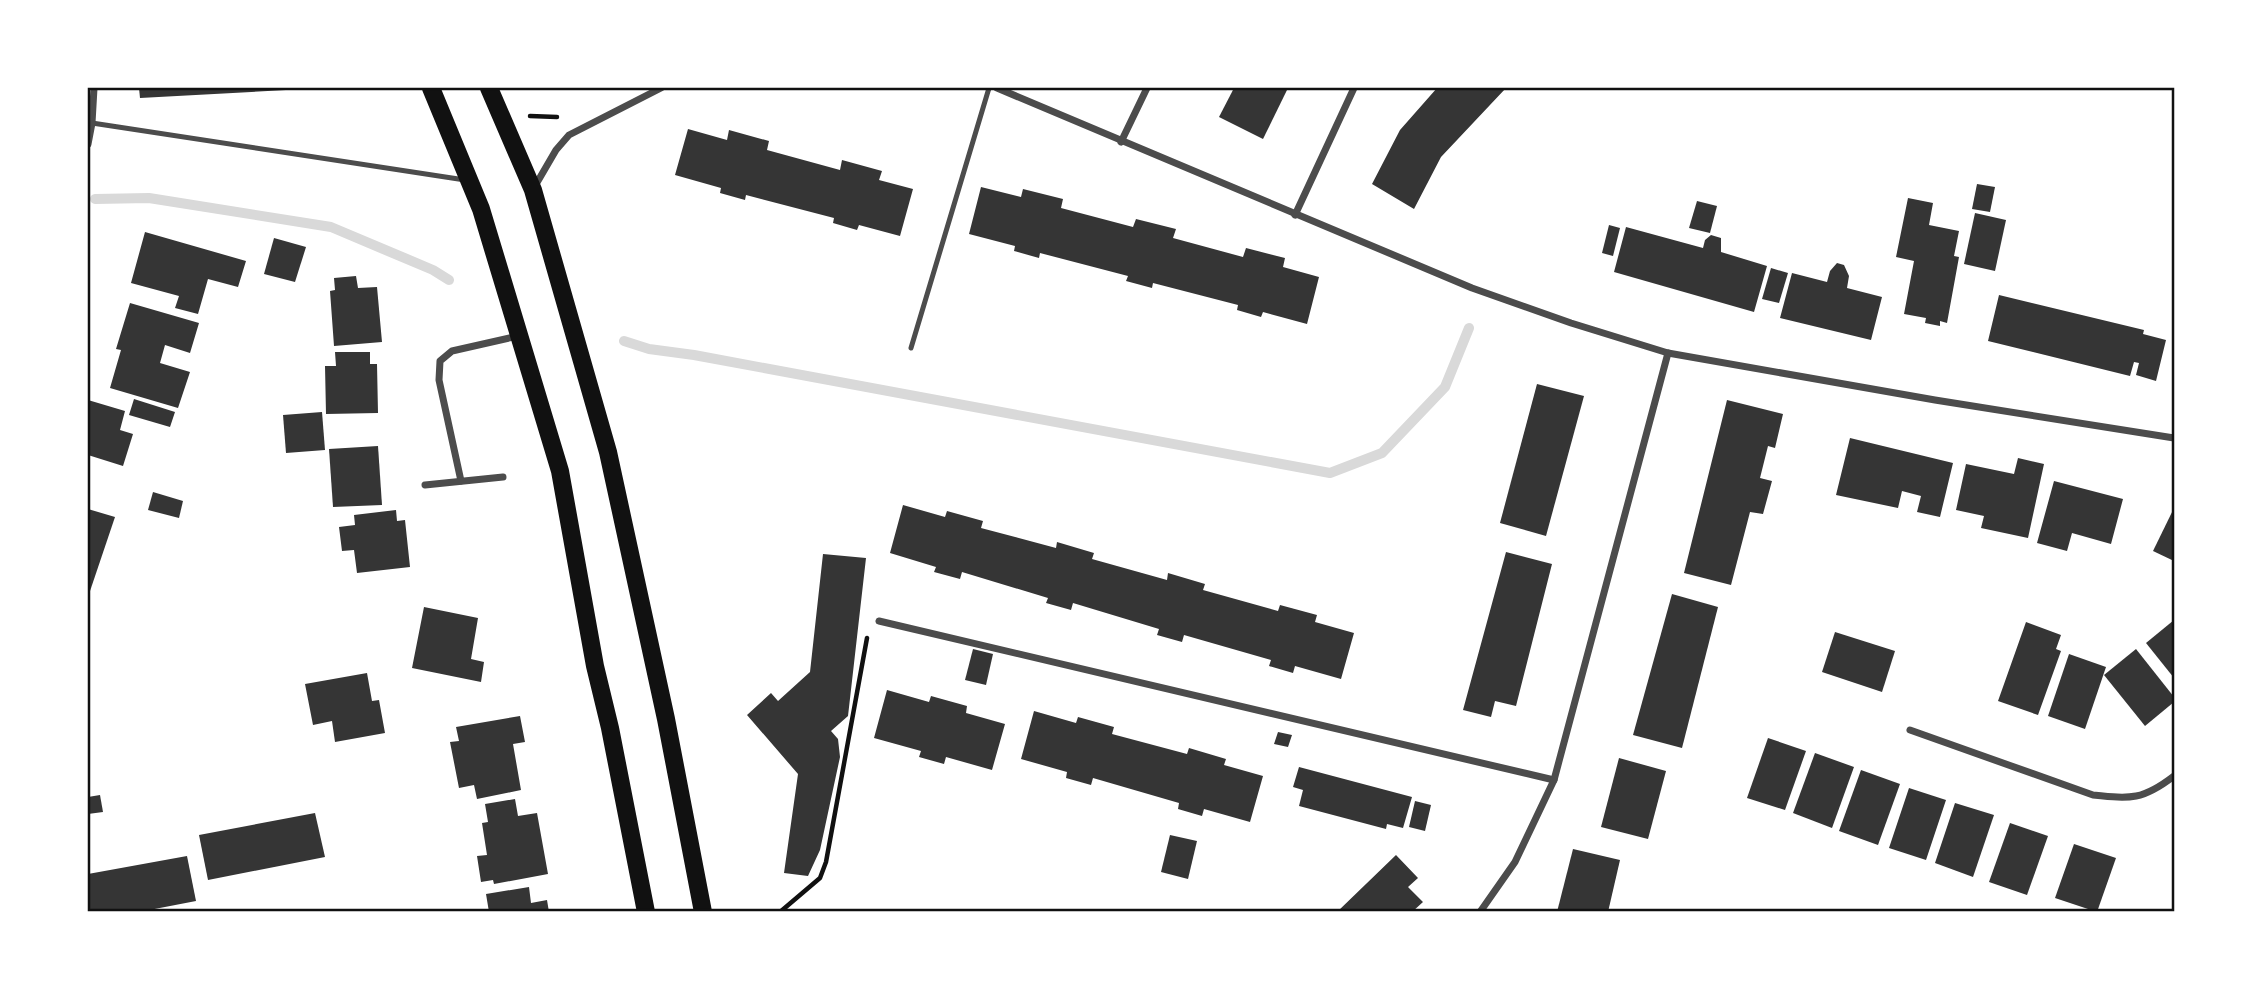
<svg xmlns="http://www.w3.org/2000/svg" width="2262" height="999" viewBox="0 0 2262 999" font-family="Cabin,sans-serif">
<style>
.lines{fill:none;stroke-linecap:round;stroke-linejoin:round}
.stream{stroke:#d9d9d9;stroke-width:10}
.building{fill:#353535}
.path{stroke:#111;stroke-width:4.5}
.service{stroke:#4c4c4c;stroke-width:5}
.minor{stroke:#4c4c4c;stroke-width:7}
.primary{stroke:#111;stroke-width:18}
.neatline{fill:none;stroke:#111;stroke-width:2.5}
</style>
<rect width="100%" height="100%" fill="#fff"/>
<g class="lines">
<g class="stream">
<path d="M95 199 149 198 331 227 433 270 449 280"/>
<path d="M624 341 649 349 694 355 1330 473 1382 453 1445 387 1469 328"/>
</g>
</g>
<g class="building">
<path d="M139 88H286V90L140 98Z"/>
<path d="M1234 88H1288L1263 139 1219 117Z"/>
<path d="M1437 88H1506L1441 157 1414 209 1372 184 1400 130Z"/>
<path d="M688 129 727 140 729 130 769 141 767 150 840 170 842 160 882 171 879 180 913 189 900 236 859 225 857 230 833 223 834 218 746 195 745 200 720 193 721 188 675 175Z"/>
<path d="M1977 184 1995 187 1990 212 1972 209Z"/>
<path d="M981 187 1021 197 1023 189 1063 199 1061 208 1133 227 1136 219 1176 229 1173 238 1243 257 1246 248 1285 258 1283 267 1319 277 1307 324 1263 312 1261 317 1237 310 1238 305 1153 283 1152 288 1126 281 1128 276 1040 253 1039 258 1014 251 1015 246 969 234Z"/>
<path d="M1908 198 1933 203 1929 225 1959 231 1954 256 1959 257 1947 323 1940 321V326L1925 323 1926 318 1904 314 1914 261 1896 257Z"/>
<path d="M1697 201 1717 206 1710 233 1689 228Z"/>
<path d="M1975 213 2006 220 1995 271 1964 264Z"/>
<path d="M1609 225 1620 228 1613 256 1602 253Z"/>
<path d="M1626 227 1703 248 1705 240 1711 235 1721 238V252L1767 266 1754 312 1614 272Z"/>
<path d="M145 232 246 261 238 287 208 279 198 314 175 308 179 296 131 283Z"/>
<path d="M274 238 306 247 295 282 264 274Z"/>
<path d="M1837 263 1844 265 1849 276 1847 288 1882 297 1871 340 1780 318 1792 273 1827 282 1830 271Z"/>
<path d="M1771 268 1788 273 1779 303 1762 299Z"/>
<path d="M356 276 358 288 377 287 382 342 334 346 330 291 335 290 334 278Z"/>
<path d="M1999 295 2144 330 2143 334 2166 340 2156 381 2136 375 2139 363 2134 362 2130 376 1988 341Z"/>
<path d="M130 303 199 323 190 353 165 345 160 363 190 372 178 408 110 388 121 350 116 349Z"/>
<path d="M335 352H370V364H377L378 413 326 414 325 366H336Z"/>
<path d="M1537 384 1584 396 1546 536 1500 523Z"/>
<path d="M134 399 175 412 170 427 129 415Z"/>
<path d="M88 400 125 411 120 430 133 434 123 466 88 455Z"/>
<path d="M1727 400 1783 414 1775 448 1768 446 1760 478 1772 481 1763 514 1750 512 1731 585 1684 573Z"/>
<path d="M322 412 325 450 286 453 283 415Z"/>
<path d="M1850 438 1953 463 1940 517 1917 512 1921 496 1902 491 1898 508 1836 495Z"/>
<path d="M378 446 382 505 333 507 329 449Z"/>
<path d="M2018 458 2044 464 2028 538 1981 528 1984 516 1956 510 1966 464 2014 474Z"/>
<path d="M2054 481 2123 499 2111 544 2072 533 2067 551 2037 543Z"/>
<path d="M153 492 183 501 179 518 148 510Z"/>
<path d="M903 505 945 517 947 511 983 521 981 528 1056 548 1057 542 1094 553 1092 559 1167 580 1168 573 1205 584 1203 590 1278 611 1280 605 1317 615 1315 622 1354 633 1341 679 1295 666 1293 673 1269 666 1271 660 1184 635 1182 642 1157 635 1159 629 1073 603 1071 610 1046 603 1048 598 962 572 960 579 934 572 936 567 890 553Z"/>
<path d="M2174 508V561L2153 551Z"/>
<path d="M88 509 115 517 88 597Z"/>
<path d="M396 510 397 521 405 520 410 567 357 573 354 550 342 551 339 527 355 525 354 515Z"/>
<path d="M1506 552 1552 564 1516 706 1495 701 1491 717 1463 710Z"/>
<path d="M823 554 866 558 848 716 831 731 838 739 840 757 820 850 808 876 784 873 798 774 747 715 771 693 778 701 810 672Z"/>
<path d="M1672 594 1718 607 1682 748 1633 735Z"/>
<path d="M424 607 478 618 471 659 484 662 481 682 412 668Z"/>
<path d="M2174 620V678L2146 643Z"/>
<path d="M2026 622 2061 635 2056 649 2061 651 2038 715 1998 701Z"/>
<path d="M1835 632 1895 651 1882 692 1822 672Z"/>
<path d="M973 649 993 654 986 685 965 680Z"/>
<path d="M2136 649 2174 697V702L2145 726 2104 675Z"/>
<path d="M2069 654 2106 667 2085 729 2048 716Z"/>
<path d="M367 673 372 701 379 700 385 733 335 742 332 721 313 725 305 684Z"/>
<path d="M887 690 929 702 931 696 967 706 966 713 1005 724 992 770 946 757 944 764 919 757 921 751 874 738Z"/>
<path d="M1034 711 1076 723 1078 717 1114 727 1112 734 1187 754 1189 748 1226 759 1224 765 1263 776 1250 822 1204 809 1202 816 1178 809 1179 803 1093 778 1091 785 1066 778 1067 772 1021 759Z"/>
<path d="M520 716 525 742 513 744 521 790 477 799 474 785 459 788 450 742 459 741 456 727Z"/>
<path d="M1278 732 1292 735 1288 747 1274 744Z"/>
<path d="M1768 738 1806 751 1785 810 1747 798Z"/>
<path d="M1815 753 1854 767 1832 828 1793 813Z"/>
<path d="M1619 758 1666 771 1648 839 1601 827Z"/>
<path d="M1299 767 1412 797 1403 828 1387 824 1386 829 1299 806 1303 790 1293 787Z"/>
<path d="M1861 770 1900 784 1878 845 1839 831Z"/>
<path d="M1909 788 1946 800 1926 860 1889 848Z"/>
<path d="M100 795 103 812 88 814V797Z"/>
<path d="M515 799 518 816 537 813 548 874 494 884 493 880 481 882 477 856 487 855 482 823 488 822 485 804Z"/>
<path d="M1415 801 1431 805 1425 831 1409 827Z"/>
<path d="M1955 803 1994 815 1973 877 1935 863Z"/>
<path d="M315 813 325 857 208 880 199 835Z"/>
<path d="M2010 823 2048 836 2027 895 1989 882Z"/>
<path d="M1170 835 1197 841 1188 879 1161 872Z"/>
<path d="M2074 844 2116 858 2097 912 2055 898Z"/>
<path d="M1573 849 1620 860 1608 912H1557Z"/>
<path d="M1396 855 1418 878 1408 887 1423 902 1412 912H1337Z"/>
<path d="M187 856 196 901 139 912H88V874Z"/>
<path d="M529 887 531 903 547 900 549 912H489L486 894Z"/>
</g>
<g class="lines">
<g class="path">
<path d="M530 116 557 117"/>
<path d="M780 912 820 878 826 862 867 638"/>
</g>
<g class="service">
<path d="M92 123 465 180"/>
<path d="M911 348 989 88"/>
</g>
<g class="minor">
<path d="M997 88 1472 288 1571 323 1668 353 1935 400 2174 438"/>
<path d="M1121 142 1147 88"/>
<path d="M88 144 92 123 94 88"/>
<path d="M535 186 556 150 569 135 661 88"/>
<path d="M1295 215 1354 88"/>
<path d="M461 481 439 380 440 361 452 351 518 336"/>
<path d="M425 485 503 477"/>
<path d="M879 621 1554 780"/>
<path d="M1910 730 2093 795C2131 799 2143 800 2174 776"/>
<path d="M1480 912 1515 862 1554 780 1668 353"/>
</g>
<g class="primary">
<path d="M431 88 481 209 560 471 595 666 610 728 646 912"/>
<path d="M489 88 533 190 608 452 666 719 703 912"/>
</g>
</g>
<rect width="2262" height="999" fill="none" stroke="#ffffff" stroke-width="178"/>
<rect x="89" y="89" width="2084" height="821" class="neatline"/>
</svg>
